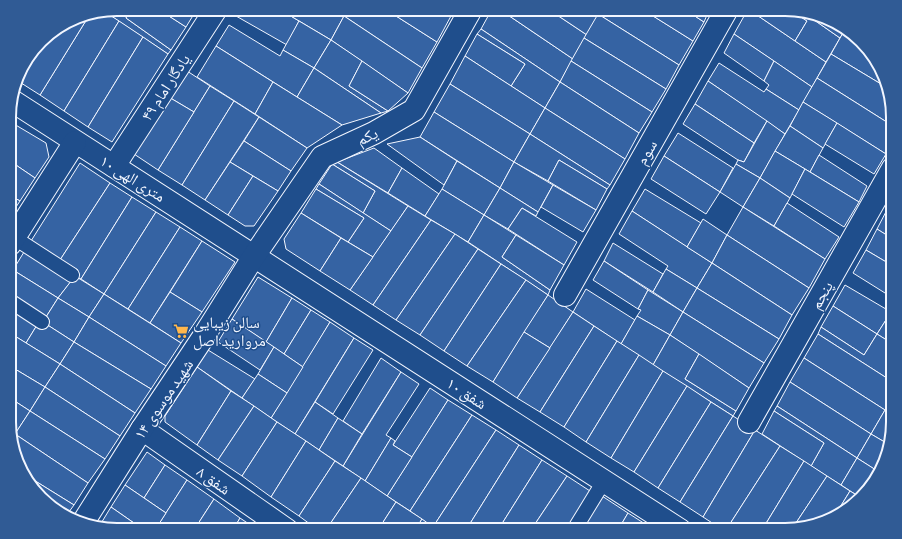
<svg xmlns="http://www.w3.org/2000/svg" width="902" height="539" viewBox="0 0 902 539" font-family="'Alegreya Sans','Noto Naskh Arabic',sans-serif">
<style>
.building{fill:#3563a3;stroke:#f2f6ff}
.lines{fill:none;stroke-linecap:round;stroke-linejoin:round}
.service-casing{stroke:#f2f6ff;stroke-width:16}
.minor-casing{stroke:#f2f6ff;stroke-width:24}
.service{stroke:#1f4e8c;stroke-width:14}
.minor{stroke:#1f4e8c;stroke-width:22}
.labels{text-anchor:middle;stroke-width:3;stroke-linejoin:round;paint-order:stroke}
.street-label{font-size:16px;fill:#f2f6ff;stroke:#1f4e8c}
.poi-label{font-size:16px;fill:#f2f6ff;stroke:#1f4e8c;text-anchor:start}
.rim{fill:none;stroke:#f2f6ff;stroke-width:2}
</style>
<rect width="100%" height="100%" fill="#1f4e8c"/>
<g class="building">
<path d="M117 9H131L126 18 171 50 168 54 105 12Z"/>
<path d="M131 9H158L186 27 171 50 126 18Z"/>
<path d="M158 9H197L186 27Z"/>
<path d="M240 9H279L299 21 287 45 236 16Z"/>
<path d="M279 9H332L344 16 331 40Z"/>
<path d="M332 9H349L344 16Z"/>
<path d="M349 9H385L437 42 422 68 344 16Z"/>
<path d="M385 9H441L451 16 437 42Z"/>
<path d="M441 9H454L455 10 451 16Z"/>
<path d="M492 9H499L573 59 560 82 481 29Z"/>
<path d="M499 9H548L587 35 573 59Z"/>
<path d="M548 9H599L601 10 587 35Z"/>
<path d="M602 9H642L693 41 679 65 598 14Z"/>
<path d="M642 9H657L653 16Z"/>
<path d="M657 9H684L704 22 693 41 653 16Z"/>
<path d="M684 9H697L707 15 704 22Z"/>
<path d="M697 9H711L707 15Z"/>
<path d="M748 9 826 62 812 87 734 34Z"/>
<path d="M748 9H785L792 11 807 21 795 41Z"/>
<path d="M792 11 807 15 840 38 826 62 795 41 807 21Z"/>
<path d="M105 12 119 21 64 111 40 95 90 14Z"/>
<path d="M90 14 40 95 18 81 46 36 76 17Z"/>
<path d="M598 14 679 65 666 89 584 38Z"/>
<path d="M807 15 839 24 845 30 840 38Z"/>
<path d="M344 16 422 68 408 93 331 40Z"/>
<path d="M119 21 143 37 88 127 64 111Z"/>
<path d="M299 21 331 40 314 68 283 50Z"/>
<path d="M229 25 280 56 283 50 314 68 297 97 216 46Z"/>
<path d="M481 29 560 82 545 108 511 86 525 64 477 34Z"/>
<path d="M844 31 849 34 878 63 886 87 831 54Z"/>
<path d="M477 34 525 64 511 86 465 56Z"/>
<path d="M734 34 774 61 764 81 724 53Z"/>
<path d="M143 37 168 54 112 142 88 127Z"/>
<path d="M584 38 666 89 652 112 571 61Z"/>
<path d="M43 40 18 81 17 80 20 69Z"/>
<path d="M331 40 362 61 349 86 388 111 381 113 314 68Z"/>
<path d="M216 46 273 82 255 114 197 77Z"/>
<path d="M831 54 886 87 893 110V126L817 78Z"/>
<path d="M465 56 545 108 530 134 450 84Z"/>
<path d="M362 61 408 93 388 111 349 86Z"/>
<path d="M571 61 652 112 639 133 560 82Z"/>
<path d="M774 61 812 87 799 110 766 89 769 85 764 81Z"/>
<path d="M719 63 764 92 766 89 799 110 785 134 708 81Z"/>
<path d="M314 68 381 113 342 125 297 97Z"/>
<path d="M184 69 210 86 194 112 167 96Z"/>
<path d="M817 78 893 126V142L886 154 803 102Z"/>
<path d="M708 81 767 121 754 143 695 104Z"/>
<path d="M273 82 297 97 342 125 307 148 255 114Z"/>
<path d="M560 82 639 133 625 159 545 108Z"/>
<path d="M450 84 530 134 514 162 434 112Z"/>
<path d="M210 86 234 101 182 185 158 170Z"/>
<path d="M167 96 194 112 158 170 134 154Z"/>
<path d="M234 101 259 117 205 200 182 185Z"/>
<path d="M803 102 837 123 823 148 790 126Z"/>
<path d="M695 104 754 143 744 162 738 160 683 124Z"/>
<path d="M545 108 625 159 610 185 530 134Z"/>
<path d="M434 112 514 162 500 188 420 137Z"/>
<path d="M259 117 307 148 291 171 244 141Z"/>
<path d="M767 121 785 134 760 178 736 164 738 160 744 162Z"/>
<path d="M837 123 886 154 874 174 825 144Z"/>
<path d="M14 124 46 143 49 157 35 178 10 161V130Z"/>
<path d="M790 126 823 148 810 172 775 151Z"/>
<path d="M678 133 733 168 720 192 664 156Z"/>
<path d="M530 134 610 185 607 189 559 160 548 181 514 162Z"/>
<path d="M420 137 457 161 444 185 387 144Z"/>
<path d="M244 141 291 171 278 191 230 162Z"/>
<path d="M374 148 402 168 388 193 337 162Z"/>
<path d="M775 151 805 169 790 198 760 178Z"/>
<path d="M819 155 867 186 859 202 810 172Z"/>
<path d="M664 156 720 192 706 214 651 179Z"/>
<path d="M559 160 607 189 596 210 548 181Z"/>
<path d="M10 161 35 178 20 201 10 195Z"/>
<path d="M457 161 500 188 484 215 442 189Z"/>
<path d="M230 162 253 176 228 215 205 200Z"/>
<path d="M337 162 408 206 391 231 363 213 375 191 332 164Z"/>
<path d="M514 162 553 185 538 212 500 188Z"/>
<path d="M80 163 110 183 60 260 31 241Z"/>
<path d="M332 164 375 191 363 213 319 184Z"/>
<path d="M736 164 760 178 743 207 720 192Z"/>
<path d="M402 168 439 194 425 216 388 193Z"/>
<path d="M805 169 859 202 844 227 792 194Z"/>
<path d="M253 176 278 191 254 226H245L228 215Z"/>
<path d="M760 178 790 198 774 226 743 207Z"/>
<path d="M110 183 132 197 81 279 75 276 78 270 60 260Z"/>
<path d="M319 184 391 231 373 257 348 242 364 218 316 189Z"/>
<path d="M553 185 596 210 583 232 541 207Z"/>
<path d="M500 188 538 212 536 216 522 208 508 229 484 215Z"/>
<path d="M316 189 364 218 348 242 301 213Z"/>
<path d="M442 189 484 215 468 242 425 216Z"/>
<path d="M645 189 701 223 687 247 632 211Z"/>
<path d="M10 195 20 201 10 216Z"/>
<path d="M132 197 156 212 104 294 81 279Z"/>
<path d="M787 203 839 237 825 259 774 226Z"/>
<path d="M890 204 893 206V239L877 229Z"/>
<path d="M408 206 431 220 373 305 350 290Z"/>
<path d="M743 207 825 259 809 288 727 235Z"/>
<path d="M522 208 577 242 564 265 508 229Z"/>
<path d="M632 211 712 263 697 288 666 269 668 266 619 234Z"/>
<path d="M156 212 180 227 128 309 104 294Z"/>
<path d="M301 213 341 238 320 271 286 249 284 239Z"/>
<path d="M484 215 516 235 502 257 550 290 548 295 468 242Z"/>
<path d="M703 219 727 235 712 263 687 247Z"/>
<path d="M431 220 455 234 396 320 373 305Z"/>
<path d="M180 227 202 241 150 323 128 309Z"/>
<path d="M877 229 893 239V266L866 250Z"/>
<path d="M455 234 478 249 420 335 396 320Z"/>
<path d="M516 235 564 265 550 290 502 257Z"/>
<path d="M727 235 809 288 792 315 712 263Z"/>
<path d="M341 238 373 257 350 290 320 271Z"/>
<path d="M202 241 235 262 202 312 170 292Z"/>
<path d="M613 243 663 274 653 292 604 261Z"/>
<path d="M478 249 501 264 444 351 420 335Z"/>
<path d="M866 250 893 266V298L853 273Z"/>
<path d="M24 252 72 280 58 298 13 270Z"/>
<path d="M604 261 648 290 638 309 593 280Z"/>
<path d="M712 263 792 315 779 339 697 288Z"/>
<path d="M501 264 526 280 467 366 444 351Z"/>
<path d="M666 269 697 288 683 312 653 292Z"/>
<path d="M13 270 58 298 46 317 10 293V276Z"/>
<path d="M75 276 104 294 89 317 58 298Z"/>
<path d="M258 277 292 298 266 342 232 319Z"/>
<path d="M526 280 548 295 493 382 467 366Z"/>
<path d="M845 285 891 312 877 334 833 306Z"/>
<path d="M697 288 779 339 764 363 683 312Z"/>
<path d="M586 289 635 320 621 344 573 312Z"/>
<path d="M648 290 683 312 670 335 637 316 641 310 638 309Z"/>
<path d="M170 292 202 312 181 343 150 323Z"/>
<path d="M104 294 181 343 166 366 89 317Z"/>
<path d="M548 295 573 312 550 348 524 332Z"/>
<path d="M58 298 89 317 74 342 46 324 49 319 46 317Z"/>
<path d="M292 298 311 310 284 354 266 342Z"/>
<path d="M833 306 877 334 864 355 821 327Z"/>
<path d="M10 307 37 325 26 343 10 333Z"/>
<path d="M893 309V344L877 334Z"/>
<path d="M311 310 330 322 303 367 284 354Z"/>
<path d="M573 312 594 326 540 412 517 398Z"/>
<path d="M683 312 764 363 749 388 670 335Z"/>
<path d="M637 316 670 335 653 365 621 344Z"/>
<path d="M89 317 166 366 151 389 74 342Z"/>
<path d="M232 319 274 347 260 370 218 342Z"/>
<path d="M330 322 354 338 295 434 271 418Z"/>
<path d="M46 324 74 342 60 364 26 343 37 325Z"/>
<path d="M594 326 617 341 564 427 540 412Z"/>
<path d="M821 327 864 355 877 334 893 344V382L818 334Z"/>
<path d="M524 332 550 348 517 398 493 382Z"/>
<path d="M10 333 60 364 45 387 10 366Z"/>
<path d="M818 334 893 382V396L885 410 804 358Z"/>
<path d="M670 335 699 354 685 379 736 411 733 416 653 365Z"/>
<path d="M354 338 373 350 333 414 315 402Z"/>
<path d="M617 341 639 355 586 442 564 427Z"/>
<path d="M74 342 151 389 135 413 60 364Z"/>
<path d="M274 347 303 367 287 393 258 374Z"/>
<path d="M208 350 255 379 242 398 197 367Z"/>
<path d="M699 354 749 388 736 411 685 379Z"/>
<path d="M639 355 663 371 611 458 586 442Z"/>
<path d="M381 358 401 372 362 434 343 421Z"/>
<path d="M804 358 885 410 871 434 790 382Z"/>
<path d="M60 364 135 413 120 436 45 387Z"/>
<path d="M10 366 45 387 30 411 10 398Z"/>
<path d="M197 367 231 391 197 445 165 422V416Z"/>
<path d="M663 371 687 386 634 472 611 458Z"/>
<path d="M401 372 419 384 386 435 391 438 365 481 343 466Z"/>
<path d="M258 374 287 393 271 418 242 398Z"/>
<path d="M790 382 871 434 857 458 777 406Z"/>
<path d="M687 386 711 402 658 488 634 472Z"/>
<path d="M45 387 120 436 105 459 30 411Z"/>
<path d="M430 388 448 400 412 457 393 445Z"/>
<path d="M231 391 254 406 218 460 197 445Z"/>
<path d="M893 396V415L885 410Z"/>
<path d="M10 398 30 411 15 434 10 431Z"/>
<path d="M448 400 472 415 410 511 387 496Z"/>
<path d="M315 402 338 418 319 450 295 434Z"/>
<path d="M711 402 733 416 680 502 658 488Z"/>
<path d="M254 406 277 422 242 476 218 460Z"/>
<path d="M777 406 857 458 841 485 811 466 824 443 774 411Z"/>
<path d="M885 410 893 415V428L888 444 871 434Z"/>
<path d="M30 411 105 459 88 483 15 434Z"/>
<path d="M774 411 824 443 811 466 762 434Z"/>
<path d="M472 415 496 430 433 527 410 511Z"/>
<path d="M733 416 755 430 703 517 680 502Z"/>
<path d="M338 418 362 434 343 466 319 450Z"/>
<path d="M277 422 306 441 271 497 242 476Z"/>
<path d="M496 430 519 445 466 530H438L433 527Z"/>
<path d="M755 430 780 446 726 530H723L703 517Z"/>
<path d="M15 434 88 483 74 505 24 474 11 440Z"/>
<path d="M871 434 888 444 879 472 857 458Z"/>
<path d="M391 438 395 441 393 445 412 457 387 496 365 481Z"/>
<path d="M306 441 335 461 299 516 271 497Z"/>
<path d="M519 445 542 460 498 530H466Z"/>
<path d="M780 446 804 461 762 530H726Z"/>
<path d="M147 452 165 465 144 498 125 485Z"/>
<path d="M857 458 879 472 878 476 858 496 841 485Z"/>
<path d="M542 460 567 476 531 530H498Z"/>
<path d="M335 461 361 478 326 530H318L299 516Z"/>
<path d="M804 461 827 476 792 529 762 530Z"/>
<path d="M165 465 187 480 166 513 144 498Z"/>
<path d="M24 474 74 505 66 516 63 515 27 482Z"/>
<path d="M567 476 590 491 567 530H545L535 524Z"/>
<path d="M827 476 850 491 834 517 792 529Z"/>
<path d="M361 478 396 502 378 530H326Z"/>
<path d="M187 480 214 499 194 530H155Z"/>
<path d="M125 485 166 513 155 530H144L111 507Z"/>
<path d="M850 491 858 496 839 515 834 517Z"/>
<path d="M602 496 628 513 618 530H581Z"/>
<path d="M214 499 240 518 233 530H194Z"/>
<path d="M396 502 422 519 415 530H378Z"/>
<path d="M111 507 144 530H117L100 525Z"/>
<path d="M628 513 653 529 652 530H618Z"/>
<path d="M240 518 258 530H233Z"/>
<path d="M422 519 433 527 438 530H415Z"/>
<path d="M535 524 545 530H531Z"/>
</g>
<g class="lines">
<g class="service-casing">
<g id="service">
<path d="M10 235 72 275"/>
<path d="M10 301 42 322"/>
<path d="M574 530 604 481"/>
</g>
</g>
<g class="minor-casing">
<g id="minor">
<path d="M11 100 680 530"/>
<path d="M114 166 216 9"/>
<path d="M10 244 75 142"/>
<path d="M565 295 727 9"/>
<path d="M749 422 893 168"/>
<path d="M142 429 287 530"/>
<path d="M84 521 142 429 202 339 254 256 322 157 374 133 414 110 471 9"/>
</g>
</g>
<use href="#service" class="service"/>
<use href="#minor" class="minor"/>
</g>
<defs>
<g id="supermarket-bare" transform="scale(1.2)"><path d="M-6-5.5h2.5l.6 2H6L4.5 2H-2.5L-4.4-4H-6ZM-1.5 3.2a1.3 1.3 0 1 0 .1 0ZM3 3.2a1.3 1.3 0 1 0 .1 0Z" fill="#ffb74d" stroke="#1f4e8c" stroke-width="2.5" paint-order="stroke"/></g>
</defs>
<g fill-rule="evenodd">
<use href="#supermarket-bare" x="181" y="331"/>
</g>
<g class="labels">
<g class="street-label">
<text transform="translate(165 87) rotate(-57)" y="6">یادگار امام ۴۹</text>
<text transform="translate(367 136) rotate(-26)" y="6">یکم</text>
<text transform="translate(646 152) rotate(-60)" y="6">سوم</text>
<text transform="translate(133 178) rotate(32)" y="6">۱۰ متری الهی</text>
<text transform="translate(821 295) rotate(-60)" y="6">پنجم</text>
<text transform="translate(467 393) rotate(33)" y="6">شفق ۱۰</text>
<text transform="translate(163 399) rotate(-56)" y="6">شهید موسوی ۱۴</text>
<text transform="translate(214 480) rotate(35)" y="6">شفق ۸</text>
</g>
<g class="poi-label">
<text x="193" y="328">سالن زیبایی<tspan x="193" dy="18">مروارید اصل</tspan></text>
</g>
</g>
<path d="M0 0H902V539H0ZM117 16H785A101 101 0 0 1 886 117V422A101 101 0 0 1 785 523H117A101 101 0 0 1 16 422V117A101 101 0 0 1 117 16Z" fill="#305b95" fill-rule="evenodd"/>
<path class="rim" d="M117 16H785A101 101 0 0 1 886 117V422A101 101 0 0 1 785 523H117A101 101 0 0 1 16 422V117A101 101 0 0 1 117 16Z"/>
</svg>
